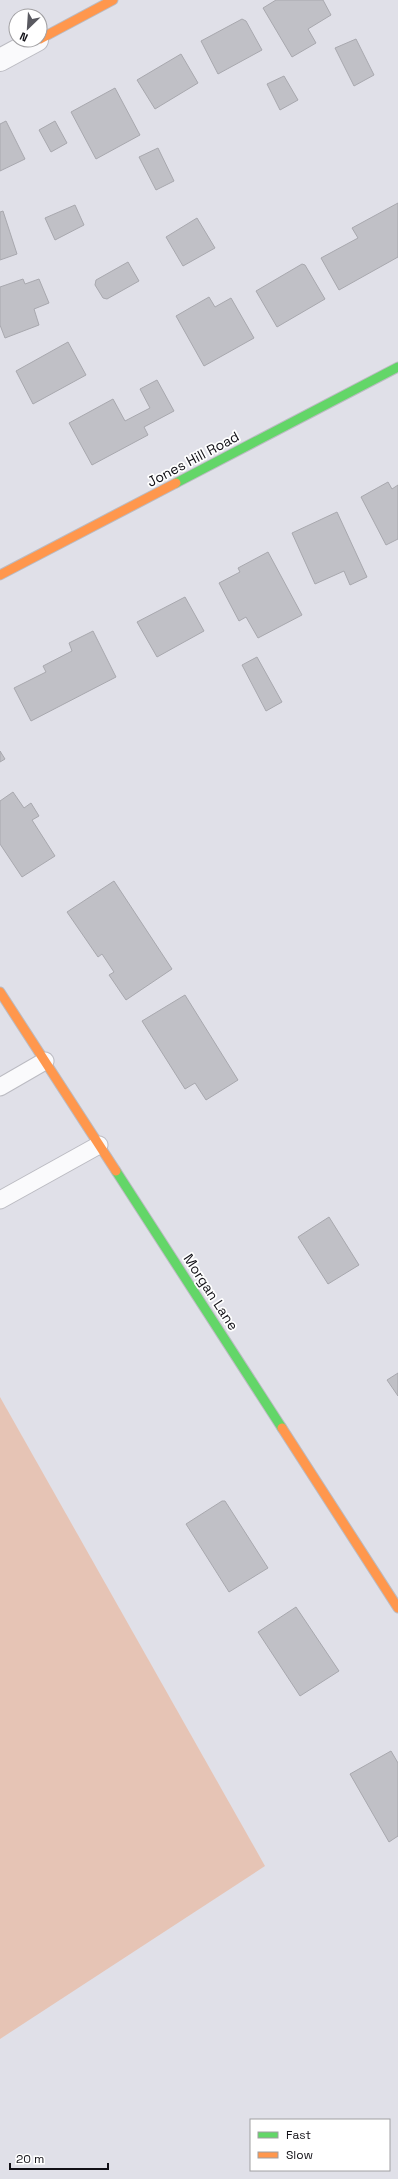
<svg xmlns="http://www.w3.org/2000/svg" width="398" height="2179" viewBox="0 0 398 2179" font-family="'Space Grotesk',sans-serif">
<style>
.green{fill:#e6c4b5}
.building{fill:#c0c0c6;stroke:#a8a8ae}
.lines{fill:none;stroke-linecap:round;stroke-linejoin:round}
.lane-casing{stroke:#bbbbc2;stroke-width:19}
.street-casing{stroke:#bbbbc2;stroke-width:24}
.fast-casing{stroke:#bbbbc2;stroke-width:11}
.slow-casing{stroke:#bbbbc2;stroke-width:11}
.lane{stroke:#fafafc;stroke-width:17}
.street{stroke:#fafafc;stroke-width:22}
.fast{stroke:#63d668;stroke-width:9}
.slow{stroke:#ff974d;stroke-width:9}
.labels{text-anchor:middle;stroke-width:3.5;stroke-linejoin:round;paint-order:stroke}
.street-label{font-size:14px;fill:#111016;stroke:#fff}
</style>
<rect width="100%" height="100%" fill="#e0e0e8"/>
<path class="green" d="M0 1397 265 1866 0 2039Z"/>
<g class="building">
<path d="M276 0H323L331 15 308 29 316 43 292 57 263 8Z"/>
<path d="M242 19 246 21 262 50 218 74 201 41Z"/>
<path d="M356 39 374 75 354 86 335 48Z"/>
<path d="M181 54 198 83 155 109 137 80Z"/>
<path d="M284 76 298 100 280 110 267 84Z"/>
<path d="M115 88 140 135 96 159 71 112Z"/>
<path d="M6 121 25 159 0 171V124Z"/>
<path d="M55 121 67 143 51 152 39 130Z"/>
<path d="M158 148 174 181 156 190 139 157Z"/>
<path d="M398 203V257L339 290 321 258 358 238 352 228Z"/>
<path d="M75 205 84 225 55 240 45 218Z"/>
<path d="M3 211 17 254 0 260V212Z"/>
<path d="M197 218 215 248 183 266 166 237Z"/>
<path d="M128 262 139 281 107 299 103 298 95 285 96 280Z"/>
<path d="M302 264 305 265 325 299 277 327 256 291Z"/>
<path d="M23 279 25 284 39 279 49 303 34 309 39 325 5 338 0 325V287Z"/>
<path d="M209 297 215 307 231 298 254 338 204 366 176 316Z"/>
<path d="M68 342 86 375 33 404 16 371Z"/>
<path d="M157 380 174 411 144 427 148 435 92 465 69 423 113 399 125 421 150 408 140 389Z"/>
<path d="M388 482 392 489 398 485V539L386 545 361 497Z"/>
<path d="M337 512 367 577 350 585 344 571 315 584 292 533Z"/>
<path d="M268 552 302 615 258 638 246 617 239 621 219 583 240 572 238 568Z"/>
<path d="M185 597 204 631 157 657 137 622Z"/>
<path d="M93 631 116 677 31 721 14 688 46 672 43 666 72 651 69 643Z"/>
<path d="M257 657 282 702 266 711 242 665Z"/>
<path d="M0 751 5 759 0 762Z"/>
<path d="M13 792 24 808 31 803 39 816 32 820 55 856 22 877 0 844V801Z"/>
<path d="M114 881 172 969 126 1000 109 975 114 972 102 954 98 957 67 912Z"/>
<path d="M185 995 238 1080 206 1100 195 1083 185 1089 142 1021Z"/>
<path d="M329 1217 359 1265 328 1284 298 1237Z"/>
<path d="M398 1373V1396L387 1380Z"/>
<path d="M222 1501H225L268 1568 229 1592 186 1524Z"/>
<path d="M296 1607 339 1671 300 1696 258 1632Z"/>
<path d="M391 1751 398 1763V1836L389 1842 350 1774Z"/>
</g>
<g class="lines">
<g class="lane-casing">
<g id="lane">
<path d="M0 1087 45 1061"/>
<path d="M0 1200 99 1145"/>
</g>
</g>
<g class="street-casing">
<path id="street" d="M0 60 37 40"/>
</g>
<g class="fast-casing">
<g id="fast">
<path d="M176 483 398 367"/>
<path d="M116 1171 282 1428"/>
</g>
</g>
<g class="slow-casing">
<g id="slow">
<path d="M40 39 113 0"/>
<path d="M0 575 176 483"/>
<path d="M0 992 116 1171"/>
<path d="M282 1428 398 1608"/>
</g>
</g>
<use href="#lane" class="lane"/>
<use href="#street" class="street"/>
<use href="#fast" class="fast"/>
<use href="#slow" class="slow"/>
</g>
<g class="labels">
<g class="street-label">
<text transform="translate(193 459) rotate(-28)" y="5">Jones Hill Road</text>
<text transform="translate(211 1292) rotate(57)" y="5">Morgan Lane</text>
</g>
</g>
<rect x="250" y="2119" width="140" height="52" fill="#ffffff" stroke="#a09fa2"/>
<rect x="258" y="2132" width="20" height="6" fill="#63d668" stroke="#a09fa2"/>
<text x="286" y="2139" font-size="12" fill="#111016">Fast</text>
<rect x="258" y="2152" width="20" height="6" fill="#ff974d" stroke="#a09fa2"/>
<text x="286" y="2159" font-size="12" fill="#111016">Slow</text>
<g transform="translate(28 28) rotate(205)"><circle r="19" fill="#ffffff" stroke="#a09fa2"/>
<path d="M0-3L7 15L0 10L-7 15Z" fill="#595960"/>
<text y="-6" font-size="11" font-weight="bold" text-anchor="middle" fill="#111016">N</text>
</g>
<path d="M10 2163v6h98v-6" fill="none" stroke="#111016" stroke-width="2"/>
<text x="16" y="2163" font-size="12" fill="#111016" stroke="#ffffff" stroke-width="3" paint-order="stroke">20 m</text>
</svg>
